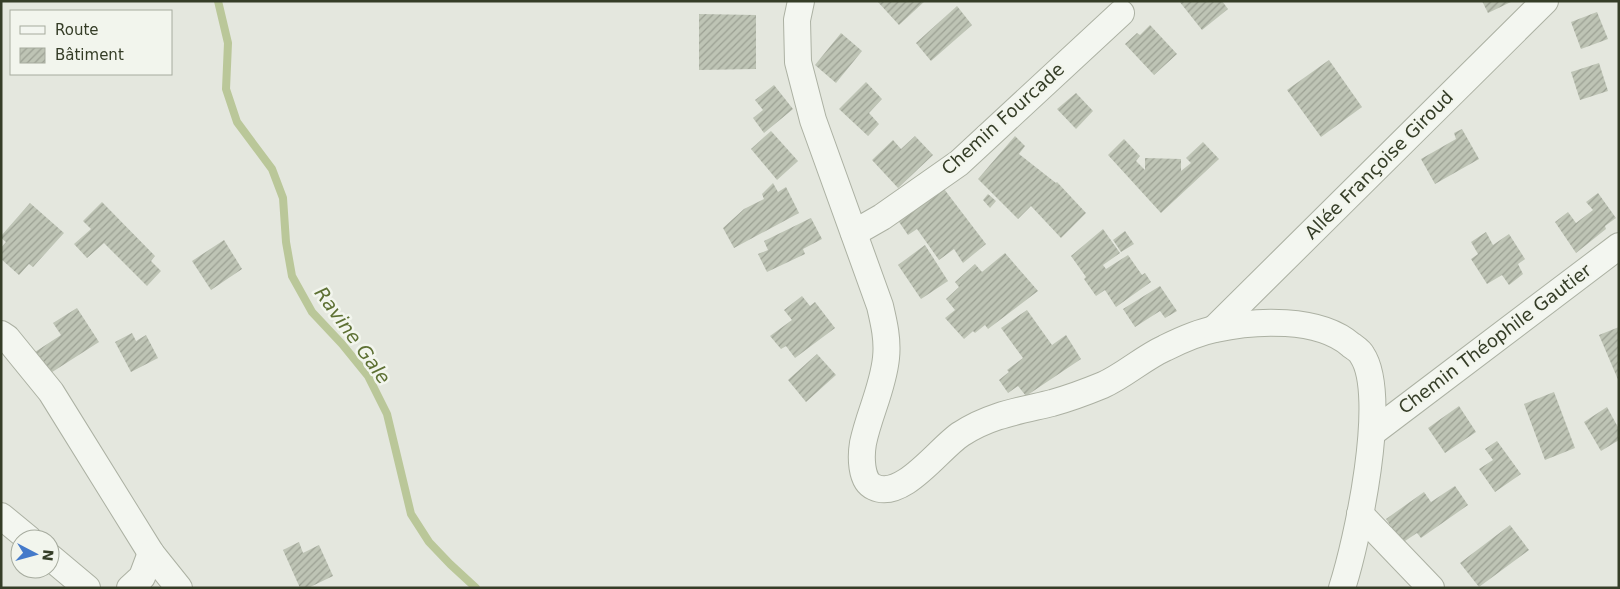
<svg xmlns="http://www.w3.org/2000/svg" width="1620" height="589" viewBox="0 0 1620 589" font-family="'DejaVu Sans',sans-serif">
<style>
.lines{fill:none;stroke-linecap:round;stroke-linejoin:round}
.stream{stroke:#bac799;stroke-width:8}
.building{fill:url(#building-hatch)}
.minor-casing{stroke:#acb1a3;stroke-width:28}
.minor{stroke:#f3f6f0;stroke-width:26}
.labels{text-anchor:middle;stroke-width:5;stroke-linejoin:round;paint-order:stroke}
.street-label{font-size:18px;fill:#353d27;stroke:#f2f5ed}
.water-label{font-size:19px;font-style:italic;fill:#5d7033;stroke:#f2f5ed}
</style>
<defs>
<pattern id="building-hatch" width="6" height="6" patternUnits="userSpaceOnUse" patternTransform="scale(1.25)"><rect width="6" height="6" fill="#bec4b5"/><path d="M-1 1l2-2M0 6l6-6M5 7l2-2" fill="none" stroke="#9ba093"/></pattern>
</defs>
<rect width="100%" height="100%" fill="#e4e7de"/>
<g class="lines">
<path class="stream" d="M218 1 228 43 226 89 237 122 272 169 283 198 286 242 292 276 312 312 342 344 368 376 387 414 411 514 429 542 450 564 476 588"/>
</g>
<g class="building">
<path d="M877 1H925L899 25Z"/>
<path d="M1179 1H1222L1228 9 1202 30Z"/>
<path d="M1482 1H1513L1488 13Z"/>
<path d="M957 6 972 25 931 61 916 43Z"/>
<path d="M1597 12 1608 39 1581 49 1571 22Z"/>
<path d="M699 14 756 15V69L699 70Z"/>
<path d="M1150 25 1177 54 1154 75 1125 44 1137 33 1140 35Z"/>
<path d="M841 33 862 51 836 83 815 65Z"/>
<path d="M1329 60 1362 107 1321 137 1287 90Z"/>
<path d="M1599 63 1608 91 1580 100 1571 72Z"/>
<path d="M866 82 882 99 869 113 879 124 868 136 839 109Z"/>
<path d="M774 85 793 109 764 133 753 118 763 110 755 100Z"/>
<path d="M1076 93 1093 111 1076 129 1057 109Z"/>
<path d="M1462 129 1479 159 1435 184 1421 159 1456 139 1454 133Z"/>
<path d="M771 131 798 161 777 180 751 149Z"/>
<path d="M915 136 933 155 898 188 872 160 893 140 901 149Z"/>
<path d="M1015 136 1025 146 1019 154 1056 183 1057 182 1086 213 1061 238 1031 206 1018 219 978 179Z"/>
<path d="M1124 139 1140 156 1136 161 1145 170V158L1181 159V171L1191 163 1186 158 1203 142 1219 159 1161 213 1108 155Z"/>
<path d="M773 183 778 192 786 187 799 213 734 248 723 228 744 209 764 199 762 194Z"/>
<path d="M941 185 986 244 963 263 954 249 939 260 917 229 908 235 897 219Z"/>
<path d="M1598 193 1616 218 1605 226 1606 229 1576 253 1555 222 1568 212 1576 223 1593 210 1586 202Z"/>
<path d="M988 194 996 201 990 208 983 200Z"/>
<path d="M102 202 155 256 151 261 161 271 147 286 104 243 87 258 74 244 91 229 83 221Z"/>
<path d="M30 203 64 233 33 267 29 264 19 275 1 259V248L6 242 1 238V236Z"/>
<path d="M811 218 822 239 803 249 805 254 767 272 758 254 768 250 764 241Z"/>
<path d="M1103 229 1120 253 1103 265 1106 269 1128 255 1142 275 1145 273 1151 282 1116 307 1105 290 1096 296 1084 279 1086 277 1071 256Z"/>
<path d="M1125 231 1134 244 1121 252 1113 240Z"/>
<path d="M1486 232 1493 245 1509 234 1525 259 1518 264 1523 274 1509 285 1502 275 1487 284 1471 259 1478 254 1471 242Z"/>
<path d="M224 240 242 269 211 290 192 261Z"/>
<path d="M925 245 948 281 921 299 898 265Z"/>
<path d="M1005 253 1038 291 988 329 985 325 975 333 973 331 964 339 945 318 955 310 946 299 959 287 955 282 975 264 982 272Z"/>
<path d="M1160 286 1177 311 1165 318 1160 311 1135 327 1123 309Z"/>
<path d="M802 296 810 306 815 302 835 328 795 358 786 346 781 349 770 336 792 320 784 310Z"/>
<path d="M77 308 99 342 46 376 32 354 61 335 53 323Z"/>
<path d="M1027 310 1052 345 1066 335 1081 359 1026 396 1018 386 1008 393 999 380 1009 372 1007 370 1023 358 1001 328Z"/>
<path d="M1619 327V382L1599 335Z"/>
<path d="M132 333 136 341 146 335 158 358 131 372 115 342Z"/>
<path d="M817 354 836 375 806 402 788 380Z"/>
<path d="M1554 392 1575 448 1545 460 1524 404Z"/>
<path d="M1459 406 1476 432 1445 453 1428 428Z"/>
<path d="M1607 407 1619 429V440L1601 451 1584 422Z"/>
<path d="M1497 441 1521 474 1495 492 1479 469 1493 460 1485 449Z"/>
<path d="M1455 486 1468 505 1421 538 1417 533 1402 543 1386 519 1424 492 1431 502Z"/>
<path d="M1510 525 1529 550 1479 587 1460 563Z"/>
<path d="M299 542 303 553 319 545 333 576 308 588H300L283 550Z"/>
</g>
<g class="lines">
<g class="minor-casing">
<g id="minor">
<path d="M801 1 797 20 798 62 813 120 880 306C884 323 888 340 886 358 883 388 869 414 863 443 861 455 860 481 874 487 903 501 940 447 961 434 990 415 1019 411 1052 403 1070 398 1086 392 1103 385 1125 375 1143 358 1165 348 1179 341 1200 332 1215 329 1255 320 1319 317 1351 345 1355 348 1360 351 1362 355 1389 395 1357 542 1342 588"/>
<path d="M854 233 882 217 959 163 1121 13"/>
<path d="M1214 329 1545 1"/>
<path d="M1 334 7 338 51 392 151 553 179 588"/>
<path d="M1372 433 1619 246"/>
<path d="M1360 514 1431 588"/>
<path d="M1 516 29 539"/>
<path d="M50 557 87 588"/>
<path d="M130 588 142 577 151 553"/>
</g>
</g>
<use href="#minor" class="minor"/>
</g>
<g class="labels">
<g class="street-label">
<text transform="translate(1003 119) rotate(-42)" y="6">Chemin Fourcade</text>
<text transform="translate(1379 165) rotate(-45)" y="6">Allée Françoise Giroud</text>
<text transform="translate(1495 339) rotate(-37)" y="6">Chemin Théophile Gautier</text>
</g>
<g class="water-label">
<text transform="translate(353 335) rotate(54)" y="7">Ravine Gale</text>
</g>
</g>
<rect width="1620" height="589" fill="none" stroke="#353d27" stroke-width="5"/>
<rect x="10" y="10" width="162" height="65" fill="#f2f5ed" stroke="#a6ab9e"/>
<rect x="20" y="26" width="25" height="8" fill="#f3f6f0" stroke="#a6ab9e"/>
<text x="55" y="35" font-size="15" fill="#353d27">Route</text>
<rect x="20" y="48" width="25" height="15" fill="url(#building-hatch)" stroke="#a6ab9e"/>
<text x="55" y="60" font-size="15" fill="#353d27">Bâtiment</text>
<g transform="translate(35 554) rotate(96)"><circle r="24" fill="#f2f5ed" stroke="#a6ab9e"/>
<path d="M0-4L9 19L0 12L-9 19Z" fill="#457aca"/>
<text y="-8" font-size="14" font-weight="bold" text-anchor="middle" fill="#353d27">N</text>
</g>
</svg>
